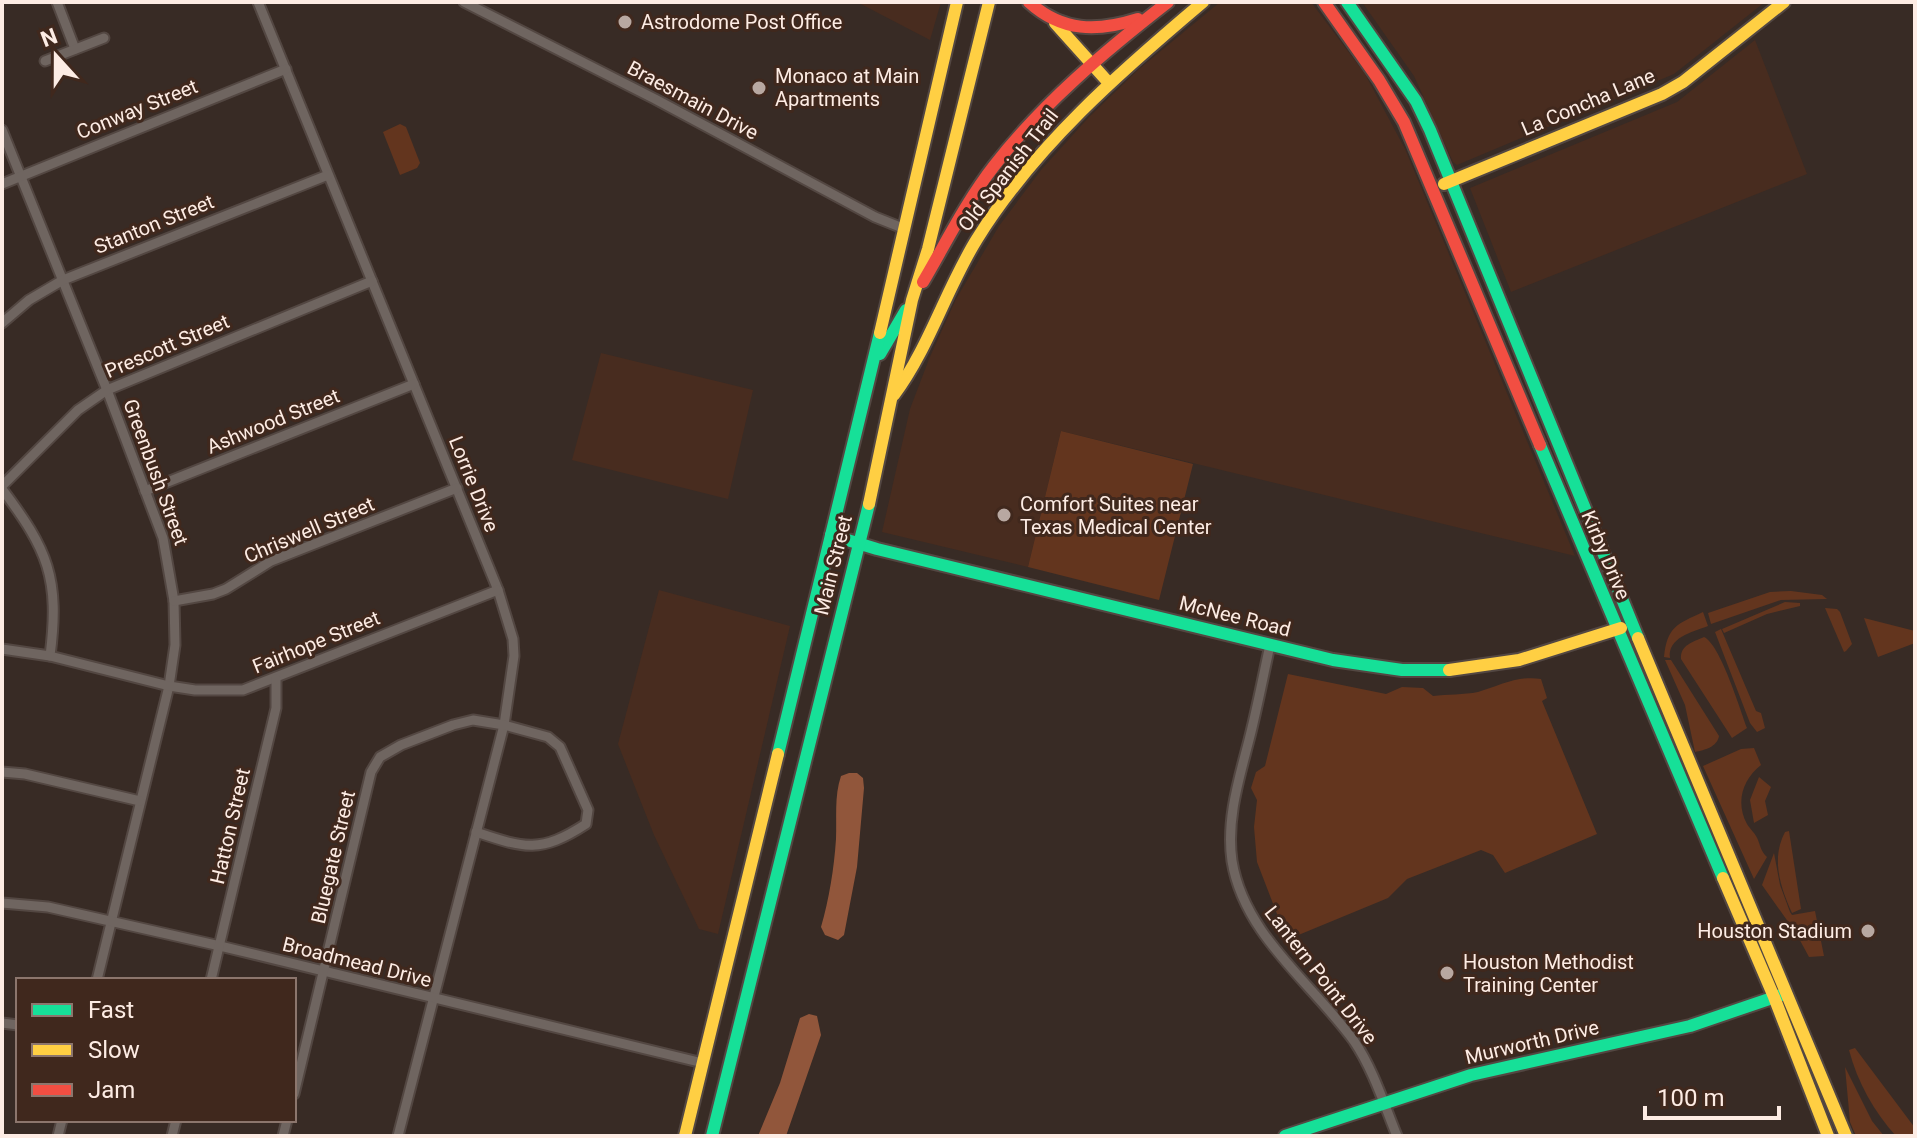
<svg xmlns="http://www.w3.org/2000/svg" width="1917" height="1138" viewBox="0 0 1917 1138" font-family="Roboto,sans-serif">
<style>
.built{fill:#482c1f}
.green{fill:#63351e}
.water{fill:#91563b}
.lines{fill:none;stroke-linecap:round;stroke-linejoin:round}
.street-casing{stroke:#534742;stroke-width:13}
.fast-casing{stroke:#534742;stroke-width:16}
.slow-casing{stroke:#534742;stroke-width:16}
.jam-casing{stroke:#534742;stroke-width:16}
.street{stroke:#6f6560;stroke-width:9}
.fast{stroke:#16e098;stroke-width:12}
.slow{stroke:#ffcf43;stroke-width:12}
.jam{stroke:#f24e42;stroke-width:12}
.poi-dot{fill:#b8a8a1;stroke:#40281d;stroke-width:3}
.labels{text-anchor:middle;stroke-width:6;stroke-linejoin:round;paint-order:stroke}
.poi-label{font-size:20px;fill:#fdece4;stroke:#40281d;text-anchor:start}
.street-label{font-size:20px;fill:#fdece4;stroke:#40281d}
</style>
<rect width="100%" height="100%" fill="#382b25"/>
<g class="built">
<path d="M857 2H941L930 40Z"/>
<path d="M1220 2H1311L1365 74 1405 149 1575 556 1061 431 1028 567 882 532 910 409 929 359 956 299 999 226 1041 170 1089 117 1139 69Z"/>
<path d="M1362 2H1765L1674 74 1457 165 1453 162 1414 76Z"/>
<path d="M1755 40 1807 174 1511 292 1470 188 1677 102Z"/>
<path d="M601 353 753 390 728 499 572 460Z"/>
<path d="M659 590 790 626 718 934 699 929 654 835 618 744Z"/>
</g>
<g class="green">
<path d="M400 124 406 127 420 163 417 168 400 175 383 132Z"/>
<path d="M1061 431 1193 464 1159 600 1028 567Z"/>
<path d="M1791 591 1822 595 1827 599 1781 600 1711 624 1708 613 1770 592Z"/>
<path d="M1785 602 1800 603V606L1767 614 1724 633 1722 629Z"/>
<path d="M1825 608 1837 609 1840 612 1852 644 1846 651 1844 652Z"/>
<path d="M1703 612 1708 626C1692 632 1667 638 1670 658L1664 657C1667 627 1677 624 1703 612Z"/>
<path d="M1864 618 1915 631V643L1878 657Z"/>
<path d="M1721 629 1756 711 1761 713 1765 728 1757 732 1750 723 1715 632Z"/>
<path d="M1704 637C1720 644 1740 709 1747 728L1732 738 1681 659C1680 645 1693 642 1704 637Z"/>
<path d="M1665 660H1671L1719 736C1717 747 1705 750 1695 752L1685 705Z"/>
<path d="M1288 674 1386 694 1402 687 1423 688 1433 696C1447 694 1464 695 1478 692 1499 686 1518 675 1541 679L1547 698 1542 701 1597 834 1505 873 1493 855 1481 850 1407 879 1388 898 1296 936 1282 927 1257 862 1254 827 1257 800 1251 788 1256 772 1265 766Z"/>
<path d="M1754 748 1761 765C1743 779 1735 802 1747 824 1750 829 1756 834 1758 840 1761 848 1761 851 1767 857L1754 879 1703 766 1741 749Z"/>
<path d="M1759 777 1771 787 1765 801 1768 815 1754 823 1750 800Z"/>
<path d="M1789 831 1801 909 1792 913C1780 887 1771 858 1785 832Z"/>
<path d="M1774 853 1780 885 1790 912 1792 915 1815 911 1824 956 1809 957 1796 933 1762 885Z"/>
<path d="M1855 1048 1915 1128V1136H1896C1874 1112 1857 1081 1849 1050Z"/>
<path d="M1845 1067 1872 1121 1884 1136H1856L1850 1122Z"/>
</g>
<g class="water">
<path d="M849 773H857L863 778 864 788 857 867 844 935 838 940 825 935 821 927C829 899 834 869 836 839 837 819 834 796 841 776Z"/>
<path d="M809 1014 817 1016 821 1035 786 1136H758L780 1083 800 1018Z"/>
</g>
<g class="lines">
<g class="street-casing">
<g id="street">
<path d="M57 2 75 49"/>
<path d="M258 2 498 590 513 639 514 656 504 725 398 1136"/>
<path d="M464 2 655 99 875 217 905 229"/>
<path d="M45 61 104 38"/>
<path d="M2 130 107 390 163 538 174 601 175 645 169 686 97 980"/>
<path d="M2 184 286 69"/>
<path d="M2 323 29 300 63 280 328 175"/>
<path d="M2 486 78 410 107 390 372 281"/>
<path d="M2 489C48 550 60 578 50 656"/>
<path d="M145 491 414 384"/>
<path d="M174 601 213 594 226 589 271 561 457 488"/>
<path d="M1270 645C1263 677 1257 709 1249 740 1239 779 1226 820 1232 861 1244 935 1312 983 1354 1041 1373 1069 1384 1104 1397 1136"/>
<path d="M2 649 50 656 169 686 195 690H243L498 590"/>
<path d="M2 772 25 774 140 801"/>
<path d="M2 903 48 907 220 946 703 1063"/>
<path d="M211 980 276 708V679"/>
<path d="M2 1023 18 1025"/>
<path d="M294 1094 371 772 380 757 401 745 453 725 473 720 504 725 548 737 560 747 588 810 586 824C540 854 524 848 476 832"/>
<path d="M58 1136 62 1120"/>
<path d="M172 1136 176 1120"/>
<path d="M283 1136 287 1120"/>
</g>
</g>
<g class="fast-casing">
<g id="fast">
<path d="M1347 2 1416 101 1430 130 1638 638"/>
<path d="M880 354 906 310"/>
<path d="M1540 445 1723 878"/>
<path d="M831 535 877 549 1333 660 1402 670H1449"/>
<path d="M778 754 880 333"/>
<path d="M712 1136 869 504"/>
<path d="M1285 1136 1471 1075 1690 1026 1781 995"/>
</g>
</g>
<g class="slow-casing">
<g id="slow">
<path d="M1055 23 1108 82"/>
<path d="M1444 184 1662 94 1683 82 1784 2"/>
<path d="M880 333 957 2"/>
<path d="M894 395C929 348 946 289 977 239 1035 146 1120 72 1203 2"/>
<path d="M869 504 912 300 928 249 989 2"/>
<path d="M1638 638 1846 1136"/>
<path d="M1449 670 1519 660 1621 628"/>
<path d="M1723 878 1774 997 1828 1136"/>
<path d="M685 1136 778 754"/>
</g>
</g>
<g class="jam-casing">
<g id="jam">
<path d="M1029 2C1062 32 1097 32 1138 19"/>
<path d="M1324 2 1379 80 1404 122 1540 445"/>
<path d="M923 282C946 243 966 202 994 166 1043 103 1105 51 1168 2"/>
</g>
</g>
<use href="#street" class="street"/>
<use href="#fast" class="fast"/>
<use href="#slow" class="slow"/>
<use href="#jam" class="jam"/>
</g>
<g class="poi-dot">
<circle cx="625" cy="22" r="8"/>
<circle cx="759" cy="88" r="8"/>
<circle cx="1004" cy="515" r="8"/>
<circle cx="1868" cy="931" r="8"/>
<circle cx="1447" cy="973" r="8"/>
</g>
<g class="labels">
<g class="poi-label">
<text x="641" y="29">Astrodome Post Office</text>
<text x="775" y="83">Monaco at Main<tspan x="775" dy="23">Apartments</tspan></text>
<text x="1020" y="511">Comfort Suites near<tspan x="1020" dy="23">Texas Medical Center</tspan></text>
<text x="1852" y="938" text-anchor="end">Houston Stadium</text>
<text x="1463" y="969">Houston Methodist<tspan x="1463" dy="23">Training Center</tspan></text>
</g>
<g class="street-label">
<text transform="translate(693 100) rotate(28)" y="7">Braesmain Drive</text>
<text transform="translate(1588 102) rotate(-23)" y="7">La Concha Lane</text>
<text transform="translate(137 109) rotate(-22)" y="7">Conway Street</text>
<text transform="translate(1008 170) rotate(-52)" y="7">Old Spanish Trail</text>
<text transform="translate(154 224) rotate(-22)" y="7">Stanton Street</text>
<text transform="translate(167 346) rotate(-23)" y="7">Prescott Street</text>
<text transform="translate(273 421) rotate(-22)" y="7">Ashwood Street</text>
<text transform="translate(156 472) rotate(70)" y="7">Greenbush Street</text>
<text transform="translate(474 484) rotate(68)" y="7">Lorrie Drive</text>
<text transform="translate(309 530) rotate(-23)" y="7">Chriswell Street</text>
<text transform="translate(1606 555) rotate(67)" y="7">Kirby Drive</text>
<text transform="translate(833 565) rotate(-76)" y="7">Main Street</text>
<text transform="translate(1235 616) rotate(14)" y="7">McNee Road</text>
<text transform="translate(316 642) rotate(-22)" y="7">Fairhope Street</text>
<text transform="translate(230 826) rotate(-77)" y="7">Hatton Street</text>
<text transform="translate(333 857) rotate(-77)" y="7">Bluegate Street</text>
<text transform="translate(357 962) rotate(14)" y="7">Broadmead Drive</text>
<text transform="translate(1321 975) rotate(52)" y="7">Lantern Point Drive</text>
<text transform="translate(1532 1042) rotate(-13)" y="7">Murworth Drive</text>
</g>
</g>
<rect width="1917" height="1138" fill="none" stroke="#fdece4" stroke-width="8"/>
<rect x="16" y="978" width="280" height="144" fill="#40281d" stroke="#8c766d" stroke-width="2"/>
<rect x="32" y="1004" width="40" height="12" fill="#16e098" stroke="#8c766d" stroke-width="2"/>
<text x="88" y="1018" font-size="24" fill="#fdece4">Fast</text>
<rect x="32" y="1044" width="40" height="12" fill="#ffcf43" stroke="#8c766d" stroke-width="2"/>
<text x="88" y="1058" font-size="24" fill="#fdece4">Slow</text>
<rect x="32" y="1084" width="40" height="12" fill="#f24e42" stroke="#8c766d" stroke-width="2"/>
<text x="88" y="1098" font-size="24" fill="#fdece4">Jam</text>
<g transform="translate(56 56) rotate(339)" stroke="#40281d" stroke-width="6" paint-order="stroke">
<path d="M0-6L14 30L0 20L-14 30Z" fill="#fdece4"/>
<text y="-12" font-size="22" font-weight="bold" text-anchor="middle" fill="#fdece4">N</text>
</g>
<path d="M1645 1106v12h134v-12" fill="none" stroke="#fdece4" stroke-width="4"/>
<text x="1657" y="1106" font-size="24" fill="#fdece4" stroke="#40281d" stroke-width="6" paint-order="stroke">100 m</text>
</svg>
